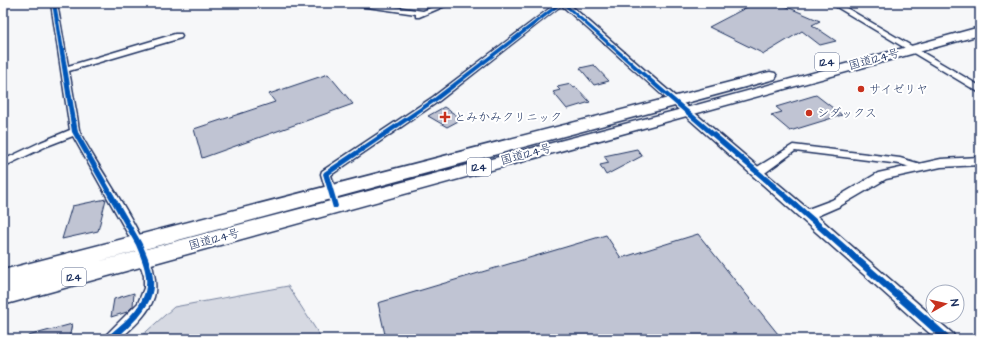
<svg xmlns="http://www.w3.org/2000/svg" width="983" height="342" viewBox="0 0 983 342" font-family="'Architects Daughter','Klee One',sans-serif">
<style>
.green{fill:#d6d9e2;stroke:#7884a0}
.building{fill:#c0c4d3;stroke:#1b2f5e}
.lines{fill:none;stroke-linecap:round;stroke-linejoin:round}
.minor-casing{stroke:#1b2f5e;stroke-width:3}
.tertiary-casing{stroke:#1b2f5e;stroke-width:3}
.trunk-casing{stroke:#1b2f5e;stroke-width:3}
.minor{fill:#fff;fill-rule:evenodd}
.tertiary{fill:#fff;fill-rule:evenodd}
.trunk{fill:#fff;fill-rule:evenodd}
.cycleway-casing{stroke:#fff;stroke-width:2}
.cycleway{fill:#0057b8;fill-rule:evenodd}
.poi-dot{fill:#c8321e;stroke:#fff;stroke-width:1.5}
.labels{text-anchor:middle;stroke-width:4;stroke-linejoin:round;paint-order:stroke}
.shield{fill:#fff;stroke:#5f6d8e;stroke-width:1}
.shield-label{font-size:11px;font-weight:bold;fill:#1b2f5e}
.street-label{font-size:12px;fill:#1b2f5e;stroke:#fff}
.poi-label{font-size:12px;fill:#1b2f5e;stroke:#fff;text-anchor:start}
</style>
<rect width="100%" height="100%" fill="#f6f7f9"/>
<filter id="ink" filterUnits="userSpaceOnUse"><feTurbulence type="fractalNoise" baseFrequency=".025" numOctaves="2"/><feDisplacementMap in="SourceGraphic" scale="8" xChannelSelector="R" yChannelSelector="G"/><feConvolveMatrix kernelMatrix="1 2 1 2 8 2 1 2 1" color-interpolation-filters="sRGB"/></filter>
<g filter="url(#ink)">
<path class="green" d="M288 286 322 339H138L174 307Z"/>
<g class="building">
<path d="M755 3H778L820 21 812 25 836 41 820 45 802 31 764 54 709 27Z"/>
<path d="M594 65 609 81 594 85 580 68Z"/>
<path d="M328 74 353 104 202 158 194 129 275 102 269 94Z"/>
<path d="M571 84 574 88 576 87 590 102 567 109 553 92 560 90 557 87Z"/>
<path d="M816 95 842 115 790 131 771 115 782 112 776 107Z"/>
<path d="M444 107 462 119 447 127 428 116Z"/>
<path d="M637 149 642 156 606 175 600 165 609 163 604 156Z"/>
<path d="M106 199 98 231 62 239 72 206Z"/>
<path d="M698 234 782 339H386L378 303 606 235 621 258Z"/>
<path d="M134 293 133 306 127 312 111 317 114 299Z"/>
<path d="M72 324 69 339H28V336Z"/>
</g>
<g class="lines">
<g class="minor-casing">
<g id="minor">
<path d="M51 3H57L68 66 175 34H181L182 36 181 38 69 71C72 86 74 101 77 116 78 121 78 128 80 133 99 172 166 256 154 297 149 314 133 327 120 339H104L106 335 138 303 144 288V276L134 245 73 136 47 146 3 167V160L41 142 70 130Z"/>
<path d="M350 3H368L423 11 443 3H452L419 17H416V14L353 5Z"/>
<path d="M557 3H564L439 101 331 175 338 198 337 201H329L321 174 322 171 433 97Z"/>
<path d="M830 3H838L980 86V93Z"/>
<path d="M793 145 900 158 924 165 925 167 920 170 900 164 795 151 762 175H754L753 172 754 169Z"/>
</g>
</g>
<g class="tertiary-casing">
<path id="tertiary" d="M559 3H568L663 86 808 209 832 200 878 173 941 159 980 157V165L941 167 886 179 840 206 817 216 953 334 955 339H936Z"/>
</g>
<g class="trunk-casing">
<path id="trunk" d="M980 27V35L3 305V270L765 73 770 72 775 73 777 76 775 79 97 262 682 109Z"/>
</g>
<use href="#minor" class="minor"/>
<use href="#tertiary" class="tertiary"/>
<use href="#trunk" class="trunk"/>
<g class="cycleway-casing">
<g id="cycleway">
<path d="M52 3H56L78 132 141 242C165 291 152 305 116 339H107L108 336C126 320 149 304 146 277 145 266 140 255 136 245L72 132Z"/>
<path d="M558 3H565L661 87 786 193 950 336 951 339H941L782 197 657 89 562 4 438 100 329 175 338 206 337 208H333L323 174 324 172 434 98Z"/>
</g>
</g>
<use href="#cycleway" class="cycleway"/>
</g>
</g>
<g class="poi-dot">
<circle cx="861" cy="89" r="4"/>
<circle cx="809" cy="113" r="4"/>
<path d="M443 111h4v4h4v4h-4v4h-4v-4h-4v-4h4z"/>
</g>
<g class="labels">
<g class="shield">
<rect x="815" y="53" width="24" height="18" rx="3"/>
<rect x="467" y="158" width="24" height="18" rx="3"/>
<rect x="62" y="268" width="24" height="18" rx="3"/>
</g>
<g class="shield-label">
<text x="827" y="66">124</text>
<text x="479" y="171">124</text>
<text x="74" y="281">124</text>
</g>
<g class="street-label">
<text transform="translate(874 59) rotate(-15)" y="4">国道124号</text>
<text transform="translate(526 154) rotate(-15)" y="4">国道124号</text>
<text transform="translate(214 239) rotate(-15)" y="4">国道124号</text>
</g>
<g class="poi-label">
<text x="869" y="93">サイゼリヤ</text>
<text x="817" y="117">シダックス</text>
<text x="454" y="121">とみかみクリニック</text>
</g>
</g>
<rect width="983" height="342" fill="none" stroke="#fff" stroke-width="16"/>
<rect x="8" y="8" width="967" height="326" fill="none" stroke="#1b2f5e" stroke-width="1.5" filter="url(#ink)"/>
<g transform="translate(945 304) rotate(82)"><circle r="19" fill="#ffffff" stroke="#a4acbf"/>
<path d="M0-3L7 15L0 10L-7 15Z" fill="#c8321e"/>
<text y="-6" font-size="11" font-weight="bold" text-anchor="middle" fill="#1b2f5e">N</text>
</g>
</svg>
